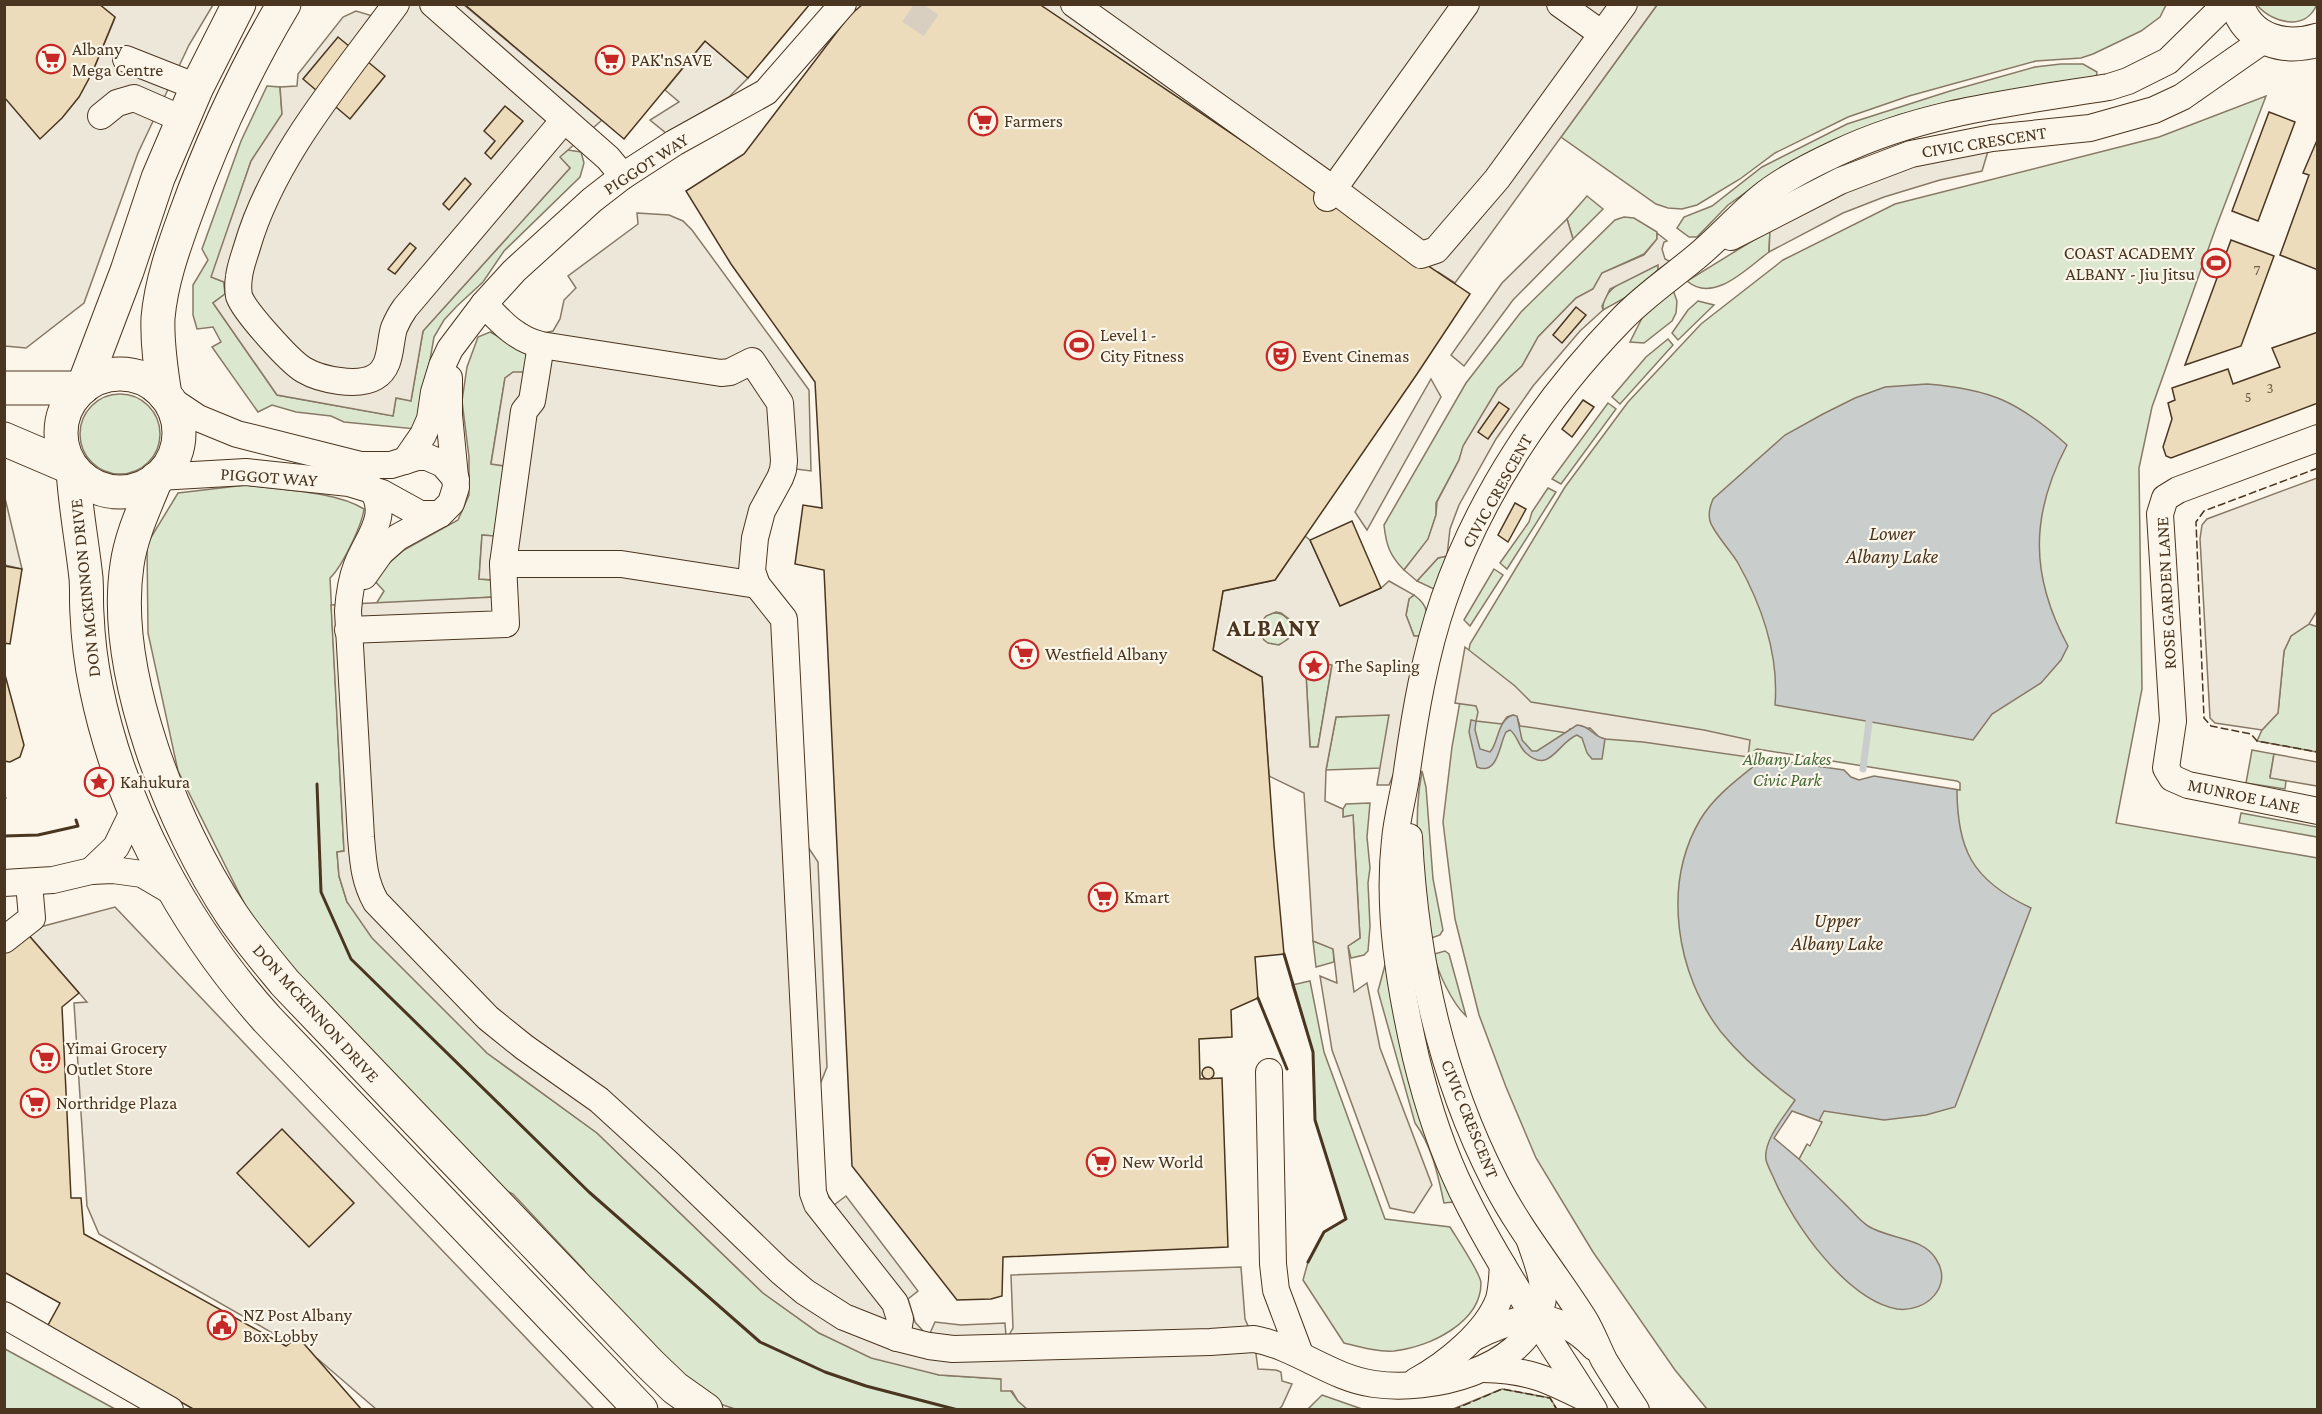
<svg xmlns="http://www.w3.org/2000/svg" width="2322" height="1414" viewBox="0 0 2322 1414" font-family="'Crimson Pro',serif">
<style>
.green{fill:#dce7d0;stroke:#887966;stroke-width:1.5}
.parking{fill:#ede7d9;stroke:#887966;stroke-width:1.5;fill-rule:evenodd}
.water{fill:#c9cecd;stroke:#887966;stroke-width:1.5}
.pier{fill:#fbf6e9;stroke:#887966;stroke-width:1.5}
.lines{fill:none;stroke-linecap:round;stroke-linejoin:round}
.stream{stroke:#c9cecd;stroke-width:7}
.building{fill:#ecdcbc;stroke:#4a3520;stroke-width:1.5}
.minor-tunnel{stroke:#d8cfc1;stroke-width:26;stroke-dasharray:26 13;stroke-linecap:butt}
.minor-casing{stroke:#4a3520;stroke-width:28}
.major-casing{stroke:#4a3520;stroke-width:35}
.minor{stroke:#fbf6e9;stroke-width:26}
.major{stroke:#fbf6e9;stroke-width:33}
.fence{stroke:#4a3520;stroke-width:1.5;stroke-dasharray:8 3;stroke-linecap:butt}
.wall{stroke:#4a3520;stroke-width:3}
.labels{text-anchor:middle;stroke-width:4.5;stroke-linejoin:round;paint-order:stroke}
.number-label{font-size:15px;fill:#725f47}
.poi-label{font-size:18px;fill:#4a3520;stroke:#fbf6e9;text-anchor:start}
.street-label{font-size:18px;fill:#4a3520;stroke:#fbf6e9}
.park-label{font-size:18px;font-style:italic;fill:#436837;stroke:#fbf6e9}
.water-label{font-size:20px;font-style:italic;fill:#4a3520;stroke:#fbf6e9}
.district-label{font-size:24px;font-weight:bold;letter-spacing:1.5px;fill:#4a3520;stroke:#fbf6e9}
</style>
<rect width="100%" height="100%" fill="#fbf6e9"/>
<g class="green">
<path d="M2317 4C2306 32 2272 23 2257 5Z"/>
<path d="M1657 5H2166L2160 17 2141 31 2093 54 2081 58 2036 61 1909 96 1848 117 1775 153 1740 179 1697 205 1682 209 1668 208 1656 204 1561 137Z"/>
<path d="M2061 64H2083L2097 72 2096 78 1954 100 1899 115 1850 134 1759 183 1728 205 1697 237H1689L1677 228 1684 217 1712 206 1762 167 1847 124 1950 91 2035 67Z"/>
<path d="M267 86 280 87 282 115 251 161 212 277 224 282 225 294 213 303 277 395 393 416 396 398 411 400 423 331 570 168 559 157 568 150 581 152 584 163 580 177 504 251 483 282 457 306 444 320 434 337 420 417 416 429 344 422 331 416 296 412 272 405 258 412 212 347 221 342 213 327 197 329 193 315V285L208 260 202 249 241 141Z"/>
<path d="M2266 96 2215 230 2152 407 2139 468 2142 689 2116 823 2317 858V1409H1707L1675 1370 1593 1252 1536 1158 1506 1087 1479 1015 1455 919 1443 822 1452 747 1470 644 1565 487 1628 402 1701 324 1783 260 1895 204 2159 137Z"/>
<path d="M1587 196 1603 209 1573 239 1567 219Z"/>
<path d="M1624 217 1634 218 1657 232V239L1644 254 1602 273 1593 289 1576 298 1539 336 1522 366 1499 387 1464 445 1459 460 1436 503V515L1428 540 1404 570C1390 556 1386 545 1384 525L1466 383 1521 312 1615 220Z"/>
<path d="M1770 230 1769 252C1747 268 1714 304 1687 281Z"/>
<path d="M1659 264 1658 270 1630 295 1603 310C1601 284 1640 274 1659 264Z"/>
<path d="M1673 290 1677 301 1676 313 1672 321 1644 343 1630 342 1642 318Z"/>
<path d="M1698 301 1714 305 1678 340 1672 333 1688 310Z"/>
<path d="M490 332 530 354 527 372 505 378 491 463 505 466 495 536 482 535 479 579 493 580 494 597 376 604 384 591 372 578 404 550 458 520 469 495V457L462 401 467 367 478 337Z"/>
<path d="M1668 339 1673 345 1620 404 1612 397 1646 357Z"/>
<circle cx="120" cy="434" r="40"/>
<path d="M1608 403 1616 409 1561 484 1552 479Z"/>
<path d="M246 485C280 490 336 491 364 509 362 525 342 567 330 578L344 851 337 852 339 876 347 902 487 1053 597 1133 763 1293 819 1333 939 1375 1002 1379 1018 1401 1027 1409H735L717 1403 689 1386 595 1292 584 1270 513 1194 489 1182 256 927 178 771 148 633 147 544 178 493Z"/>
<path d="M1548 488 1556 492 1507 569 1500 563 1529 522 1532 512Z"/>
<path d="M1447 556 1436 590 1417 581 1438 558Z"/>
<path d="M1494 569 1503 575 1470 626 1464 620Z"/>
<path d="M1414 595C1433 609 1426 617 1420 636H1414L1406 615 1409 598Z"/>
<circle cx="1275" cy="629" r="16"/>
<path d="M2309 624 2318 627 2317 752 2257 741 2262 730 2278 713 2284 651 2291 636Z"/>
<path d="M1322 663 1332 665 1318 747H1310L1306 674 1320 673Z"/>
<path d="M1390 714 1381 768 1326 770 1336 717Z"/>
<path d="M2252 750 2274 754 2270 777 2286 781 2285 789 2246 783Z"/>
<path d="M1422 771 1426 787 1433 879 1443 930 1440 935 1429 939C1421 884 1411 827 1422 771Z"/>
<path d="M1370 803 1367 837 1370 868 1368 883 1370 926 1368 951 1364 955 1351 958 1348 946 1360 938 1353 816 1343 817V809L1346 804Z"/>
<path d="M2241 813 2317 827V837L2239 823Z"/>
<path d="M1313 941 1333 948 1334 962 1316 967Z"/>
<path d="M1445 951 1449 954 1466 1016C1453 1004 1437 972 1434 954Z"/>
<path d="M1393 964 1439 1165 1453 1202 1444 1203C1438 1175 1432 1146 1415 1123L1378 991 1385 965Z"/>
<path d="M1310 981 1324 1052 1385 1219 1450 1227C1456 1237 1481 1274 1481 1283 1481 1323 1429 1347 1394 1351 1378 1352 1360 1347 1344 1343L1303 1280 1308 1262 1324 1232 1346 1219 1315 1120 1313 1052 1292 985Z"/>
<path d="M5 1349 115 1409H5Z"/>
<path d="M1502 1389 1550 1398 1557 1409H1453Z"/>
<path d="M1322 1395 1362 1409H1308Z"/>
</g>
<g class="parking">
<path d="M99 5H213L189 45 138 153 84 303 26 348 5 346 4 97 92 73 115 18Z"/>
<path d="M389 5H464L602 120 560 157 570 168 423 331 411 401 396 398 393 416 277 395 213 303 225 294 224 282 211 277 251 161 282 114 280 87 297 86 298 74 343 17 356 11 379 18Z"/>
<path d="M1039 5H1657L1455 283 1438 272 1313 446Z"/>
<path d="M705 41 748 78 729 97 666 133 650 120 679 102 665 90Z"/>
<path d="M1988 151 1982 171 1940 180 1884 197 1843 213 1769 252 1770 230 1835 195 1893 171 1946 157Z"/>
<path d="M637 213 669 215 683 221 692 230 809 390 811 471 796 469 772 512 763 567 805 782 808 847 818 862 827 1067 819 1087 824 1186 828 1195 834 1205 846 1196 918 1291 908 1299 915 1322 925 1333H930L935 1322 961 1325 1005 1323 1006 1336 1009 1335 1013 1328 1011 1275 1241 1267 1245 1319 1254 1339 1258 1369 1276 1370 1281 1372 1282 1381 1292 1384 1282 1406 1278 1410 1027 1409 1018 1401 1012 1391H1001V1379L939 1375 871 1358 819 1333 763 1293 597 1133 487 1053 372 938 347 902 339 876 337 852 344 851 331 605 494 597 493 580 479 579 482 535 494 536 504 466 491 464 505 378 513 372H527L530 354 520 337 524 323 534 332 544 333 553 331 560 319 564 300 576 288 568 276 638 224Z"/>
<path d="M1567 219 1573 239 1513 300 1464 366 1451 355 1502 283Z"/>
<path d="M1657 233 1667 241 1664 242 1662 249 1665 259 1671 262 1658 270V265L1610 289 1602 306 1603 310 1580 331 1533 386 1496 439 1459 505 1450 529 1447 556 1438 558 1417 581 1404 570 1428 539 1436 515 1437 502 1459 460 1463 446 1498 388 1522 366 1538 337 1576 298 1593 289 1602 273 1644 255 1657 239Z"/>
<path d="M1431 379 1441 397 1367 530 1355 512Z"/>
<path d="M2317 478V611L2309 624 2291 636 2284 651 2278 713 2262 730 2215 723 2210 718 2200 539 2202 525 2207 519Z"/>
<path d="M5 498 22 569 5 565Z"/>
<path d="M1305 536 1310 540 1340 606 1381 588 1389 581 1414 595 1409 599 1406 615 1414 636H1420L1394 773 1389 785H1377L1389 715 1336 717 1326 770 1325 801 1343 809V817L1353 815 1360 938 1348 946 1354 992 1367 983 1380 1048 1432 1185 1414 1213 1390 1208 1332 1050 1320 976 1337 983 1333 949 1313 941 1304 793 1269 776 1262 677 1213 650 1223 591 1275 580ZM1276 612 1281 613 1289 619 1292 629 1288 639 1279 645 1268 643 1264 640 1259 630V625L1266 616ZM1322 663 1332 665 1318 747H1310L1306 674 1320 673Z"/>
<path d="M1465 647 1515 686 1531 702 1704 730 1750 740 1748 757 1643 742 1605 739 1599 737 1590 728 1570 729 1567 733 1528 727 1520 726 1517 717 1513 715 1507 717 1502 724 1476 721 1478 712 1476 706 1455 703Z"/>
<path d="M2274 754 2317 762V786L2270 778Z"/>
<path d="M115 907 262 1062 594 1409H376L318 1359 99 1234 87 1206 74 1003 87 1002 25 931Z"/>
</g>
<g class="water">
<path d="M1927 384C1991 389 2019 402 2067 445 2030 515 2030 576 2068 646L2061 660 2041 683 1992 714 1973 740 1775 705C1779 656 1762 606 1738 563 1731 551 1713 532 1710 521 1708 513 1710 506 1713 499L1785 435 1823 414 1855 398 1885 387Z"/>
<path d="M1513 715 1517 716 1522 740 1532 751H1537L1577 725C1591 726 1593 737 1605 739L1602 759H1592L1587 753 1582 738 1577 735C1558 742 1550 775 1526 753 1518 746 1518 736 1510 730L1506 732C1499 745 1498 776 1477 767L1469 732 1471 720 1476 721 1475 730 1480 749 1490 752C1499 742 1497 720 1513 715Z"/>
<path d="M1757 752 1957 784C1956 848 1971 880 2031 908L1955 1107 1926 1115 1884 1120 1824 1111 1799 1159C1816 1175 1832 1191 1848 1207 1854 1213 1860 1221 1868 1226 1888 1239 1923 1237 1936 1259 1954 1286 1926 1313 1897 1309 1847 1300 1794 1225 1775 1181 1772 1174 1768 1167 1766 1160 1763 1140 1785 1116 1795 1100 1768 1080 1743 1059 1721 1032 1676 974 1662 885 1700 820 1713 798 1734 782 1754 766Z"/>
</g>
<g class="pier">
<path d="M1757 749 1957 781 1960 783V790L1874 776 1859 780 1851 777 1844 770 1753 757 1754 751Z"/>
<path d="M1792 1111 1822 1122 1810 1146 1807 1144 1799 1159 1774 1138Z"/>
</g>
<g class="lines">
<path class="stream" d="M1863 769 1869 722"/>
</g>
<g class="building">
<path d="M4 4H99L115 17 92 73 79 97 62 118 40 139 4 97Z"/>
<path d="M464 4H810L748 78 705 41 624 139Z"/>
<path d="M863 4H1039L1470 294 1417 374 1275 580 1223 591 1213 650 1262 677 1274 845 1284 954 1255 957 1258 998 1231 1010 1232 1037 1199 1039 1200 1079 1222 1078 1228 1247 1003 1257 1002 1296 991 1299 957 1300 852 1166 824 570 795 564 803 505 822 508 815 382 731 264 686 191 744 154 849 16Z"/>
<path d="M338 37 385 76 350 119 303 79Z"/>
<path d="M505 106 523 121 491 159 485 153 495 141 484 131Z"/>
<path d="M2269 112 2295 122 2258 221 2232 211Z"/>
<path d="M2318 138V270L2280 255 2309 175 2303 173Z"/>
<path d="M465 178 471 184 449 210 443 204Z"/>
<path d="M2231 240 2274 256 2241 346 2185 365Z"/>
<path d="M410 243 416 248 395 274 388 269Z"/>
<path d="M1576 307 1586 315 1562 343 1553 335Z"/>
<path d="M2318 332V403L2171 458 2166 456 2163 447 2172 419 2168 403 2175 400 2172 388 2228 369 2233 384 2280 367 2272 348Z"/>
<path d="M1583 400 1594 407 1572 437 1562 429Z"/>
<path d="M1499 402 1509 409 1488 439 1478 432Z"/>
<path d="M1515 503 1526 509 1508 542 1498 535Z"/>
<path d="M1352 521 1381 588 1340 606 1310 540Z"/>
<path d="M4 566 22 569 10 644 4 643Z"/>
<path d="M4 671 24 745 20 757 10 762 4 761Z"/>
<path d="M25 931 79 993 62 1007 71 1198H81L84 1234 286 1346 298 1337 362 1410H195L47 1327 60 1303 4 1272V951Z"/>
<circle cx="1208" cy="1073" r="6"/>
<path d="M282 1129 354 1203 309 1247 237 1173Z"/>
</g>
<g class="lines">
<path class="minor-tunnel" d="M913 29 930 4"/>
<g class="minor-casing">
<g id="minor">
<path d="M396 4C342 78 273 157 247 247 244 257 240 267 239 277 238 283 238 290 239 296 244 311 290 362 304 370 321 380 358 387 375 377 392 367 389 345 394 328 397 321 400 315 405 308L564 120"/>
<path d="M433 4 608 158 623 176"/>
<path d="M1074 4 1333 189 1421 255 1436 250 1497 179 1624 4"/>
<path d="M1560 4 1602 34"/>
<path d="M126 59 197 87"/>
<path d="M101 116 117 103 134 98 182 119"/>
<path d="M1327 198 1466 4"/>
<path d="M1731 237 1840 181 1911 154 1992 138 2090 128 2154 110 2182 97 2265 39"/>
<path d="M484 304C501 322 516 339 541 345L721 373 730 372 752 361 780 403 784 461 783 470 780 478 762 511 755 538 752 571 757 585 784 619 813 1193 817 1204 895 1303 900 1319 897 1338"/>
<path d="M165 396 198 418 237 434 361 465H391L417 457H427L443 464 456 479"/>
<path d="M2318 438 2178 490 2165 498 2160 514 2173 721 2166 768 2172 778 2188 785 2318 811"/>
<path d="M405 461 423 435 430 419 434 392 442 366 450 349 484 304 514 271 592 200 623 176 674 143 766 92 843 4"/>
<path d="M158 477 246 472 349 483 382 493 420 514H440"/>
<path d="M371 488C391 515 367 539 357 565 351 580 349 596 348 611L361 837C363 861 364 881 376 902L488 1018 524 1047 599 1100 668 1163 780 1271 805 1292 844 1317 897 1338 929 1346 953 1349 1210 1342 1254 1339C1297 1347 1331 1378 1374 1384 1431 1392 1523 1371 1541 1308 1548 1287 1537 1262 1530 1241"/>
<path d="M503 564H621L757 585"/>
<path d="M364 576 381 552 398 537 440 514 451 503 456 487 449 415V378"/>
<path d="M348 630 506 624 503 564 524 411 532 401 541 345"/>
<path d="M1409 837C1415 957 1440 1075 1495 1182 1520 1231 1555 1273 1584 1319 1592 1332 1597 1346 1604 1360 1614 1377 1625 1393 1636 1410"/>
<path d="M91 871 116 847 134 810"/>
<path d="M4 883 53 880 91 871 113 870 142 874 176 894"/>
<path d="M4 940 32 918 29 883"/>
<path d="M1269 1072 1273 1264 1276 1290 1300 1354"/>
<path d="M4 1315 170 1410"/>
<path d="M1475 1337C1520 1314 1557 1308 1594 1347"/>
<path d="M1483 1369C1529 1370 1547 1379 1587 1399"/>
<path d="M1416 1381C1446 1365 1487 1332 1499 1299 1502 1288 1502 1277 1503 1266"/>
<path d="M1594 1410C1549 1338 1499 1267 1462 1191 1442 1150 1427 1103 1416 1058 1400 988 1387 912 1395 840 1397 817 1404 794 1407 771 1415 713 1425 654 1444 599 1480 494 1545 398 1622 319 1644 296 1672 277 1696 257 1719 238 1738 216 1761 197 1783 179 1811 165 1837 153 1923 112 2016 102 2109 87L2128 81 2168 61 2226 4"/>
</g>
</g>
<g class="major-casing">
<g id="major">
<path d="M2237 4C2248 41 2285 50 2318 40"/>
<circle cx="120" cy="433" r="59"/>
<path d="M83 387 127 271 158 178 197 87 239 4"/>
<path d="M4 388H82"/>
<path d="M165 395C161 370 157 344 158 318 161 283 173 249 185 216 211 143 244 71 284 4"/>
<path d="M4 439 72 468"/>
<path d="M73 469C75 506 82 541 86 578 87 590 86 602 87 614 88 638 91 663 96 687 121 810 184 926 267 1019L641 1410"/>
<path d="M156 479C145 507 131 535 127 565 111 672 173 827 232 915 248 939 267 961 285 983L650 1364 675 1388 706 1410"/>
</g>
</g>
<use href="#minor" class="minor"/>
<use href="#major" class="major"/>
<g class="fence">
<path d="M2318 468 2204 511 2196 522 2204 718 2211 726 2251 734 2257 741 2318 752"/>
<path d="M1453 1410 1502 1389 1550 1398 1557 1410"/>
</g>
<g class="wall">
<path d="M317 784 321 892 351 959 589 1192 760 1342 825 1372 866 1386 958 1410"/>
<path d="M4 799 5 798"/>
<path d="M4 836 38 835 78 826 76 820"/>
<path d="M1284 954 1313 1052 1315 1120 1346 1219 1324 1232 1308 1262"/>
<path d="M1258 998 1287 1069"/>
</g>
</g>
<defs>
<g id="supermarket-ring" transform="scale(1.5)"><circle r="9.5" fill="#fbf6e9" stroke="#c62828" stroke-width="1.5"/><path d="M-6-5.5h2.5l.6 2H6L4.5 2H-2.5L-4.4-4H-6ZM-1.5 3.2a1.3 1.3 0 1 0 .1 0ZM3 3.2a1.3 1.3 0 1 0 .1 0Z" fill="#c62828"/></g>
<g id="stadium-ring" transform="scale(1.5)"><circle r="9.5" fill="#fbf6e9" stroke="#c62828" stroke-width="1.5"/><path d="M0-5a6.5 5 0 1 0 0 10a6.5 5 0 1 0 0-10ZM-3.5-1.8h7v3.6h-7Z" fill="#c62828"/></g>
<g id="theatre-ring" transform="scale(1.5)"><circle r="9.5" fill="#fbf6e9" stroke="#c62828" stroke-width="1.5"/><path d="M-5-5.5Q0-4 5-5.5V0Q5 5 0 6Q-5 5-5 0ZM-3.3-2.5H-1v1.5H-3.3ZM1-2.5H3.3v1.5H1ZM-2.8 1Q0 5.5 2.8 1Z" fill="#c62828"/></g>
<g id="sight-ring" transform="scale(1.5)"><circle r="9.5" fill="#fbf6e9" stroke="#c62828" stroke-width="1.5"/><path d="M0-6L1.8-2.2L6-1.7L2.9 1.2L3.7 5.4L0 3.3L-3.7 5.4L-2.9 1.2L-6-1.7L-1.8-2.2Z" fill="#c62828"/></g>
<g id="civic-ring" transform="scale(1.5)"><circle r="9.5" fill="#fbf6e9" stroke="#c62828" stroke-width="1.5"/><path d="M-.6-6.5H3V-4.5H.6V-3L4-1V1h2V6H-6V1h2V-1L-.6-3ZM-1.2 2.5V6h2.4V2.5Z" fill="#c62828"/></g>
</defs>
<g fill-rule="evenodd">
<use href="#supermarket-ring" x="51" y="59"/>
<use href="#supermarket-ring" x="610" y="60"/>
<use href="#supermarket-ring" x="983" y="121"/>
<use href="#stadium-ring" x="2216" y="263"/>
<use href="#stadium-ring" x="1079" y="345"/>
<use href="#theatre-ring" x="1281" y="356"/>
<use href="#supermarket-ring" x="1024" y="654"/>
<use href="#sight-ring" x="1314" y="666"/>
<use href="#sight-ring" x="99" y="782"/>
<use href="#supermarket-ring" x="1103" y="897"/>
<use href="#supermarket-ring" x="45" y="1058"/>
<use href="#supermarket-ring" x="35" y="1103"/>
<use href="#supermarket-ring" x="1101" y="1162"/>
<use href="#civic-ring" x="222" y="1325"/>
</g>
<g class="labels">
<g class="number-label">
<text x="2257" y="275">7</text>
<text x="2270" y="393">3</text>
<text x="2248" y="402">5</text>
</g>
<g class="poi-label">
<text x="72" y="55">Albany<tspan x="72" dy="21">Mega Centre</tspan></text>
<text x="631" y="66">PAK'nSAVE</text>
<text x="1004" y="127">Farmers</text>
<text x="2195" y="259" text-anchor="end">COAST ACADEMY<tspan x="2195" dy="21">ALBANY - Jiu Jitsu</tspan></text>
<text x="1100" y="341">Level 1 -<tspan x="1100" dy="21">City Fitness</tspan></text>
<text x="1302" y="362">Event Cinemas</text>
<text x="1045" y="660">Westfield Albany</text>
<text x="1335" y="672">The Sapling</text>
<text x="120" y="788">Kahukura</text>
<text x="1124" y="903">Kmart</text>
<text x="66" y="1054">Yimai Grocery<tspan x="66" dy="21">Outlet Store</tspan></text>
<text x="56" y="1109">Northridge Plaza</text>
<text x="1122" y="1168">New World</text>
<text x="243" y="1321">NZ Post Albany<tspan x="243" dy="21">Box Lobby</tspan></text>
</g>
<g class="street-label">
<text transform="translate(1984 142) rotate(-9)" y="6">CIVIC CRESCENT</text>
<text transform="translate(646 164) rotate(-33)" y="6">PIGGOT WAY</text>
<text transform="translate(269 477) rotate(4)" y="6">PIGGOT WAY</text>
<text transform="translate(1497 491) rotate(-61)" y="6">CIVIC CRESCENT</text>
<text transform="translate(85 588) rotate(-96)" y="6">DON MCKINNON DRIVE</text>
<text transform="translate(2166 593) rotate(-93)" y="6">ROSE GARDEN LANE</text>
<text transform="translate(2244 796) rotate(12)" y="6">MUNROE LANE</text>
<text transform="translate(316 1013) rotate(48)" y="6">DON MCKINNON DRIVE</text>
<text transform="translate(1470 1119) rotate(68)" y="6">CIVIC CRESCENT</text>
</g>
<g class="park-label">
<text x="1787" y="765">Albany Lakes<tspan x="1787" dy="21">Civic Park</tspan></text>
</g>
<g class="water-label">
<text x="1892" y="540">Lower<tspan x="1892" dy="23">Albany Lake</tspan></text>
<text x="1837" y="927">Upper<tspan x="1837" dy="23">Albany Lake</tspan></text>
</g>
<g class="district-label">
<text x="1274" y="636">ALBANY</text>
</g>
</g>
<rect width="2322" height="1414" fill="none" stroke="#4a3520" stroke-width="12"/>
</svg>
